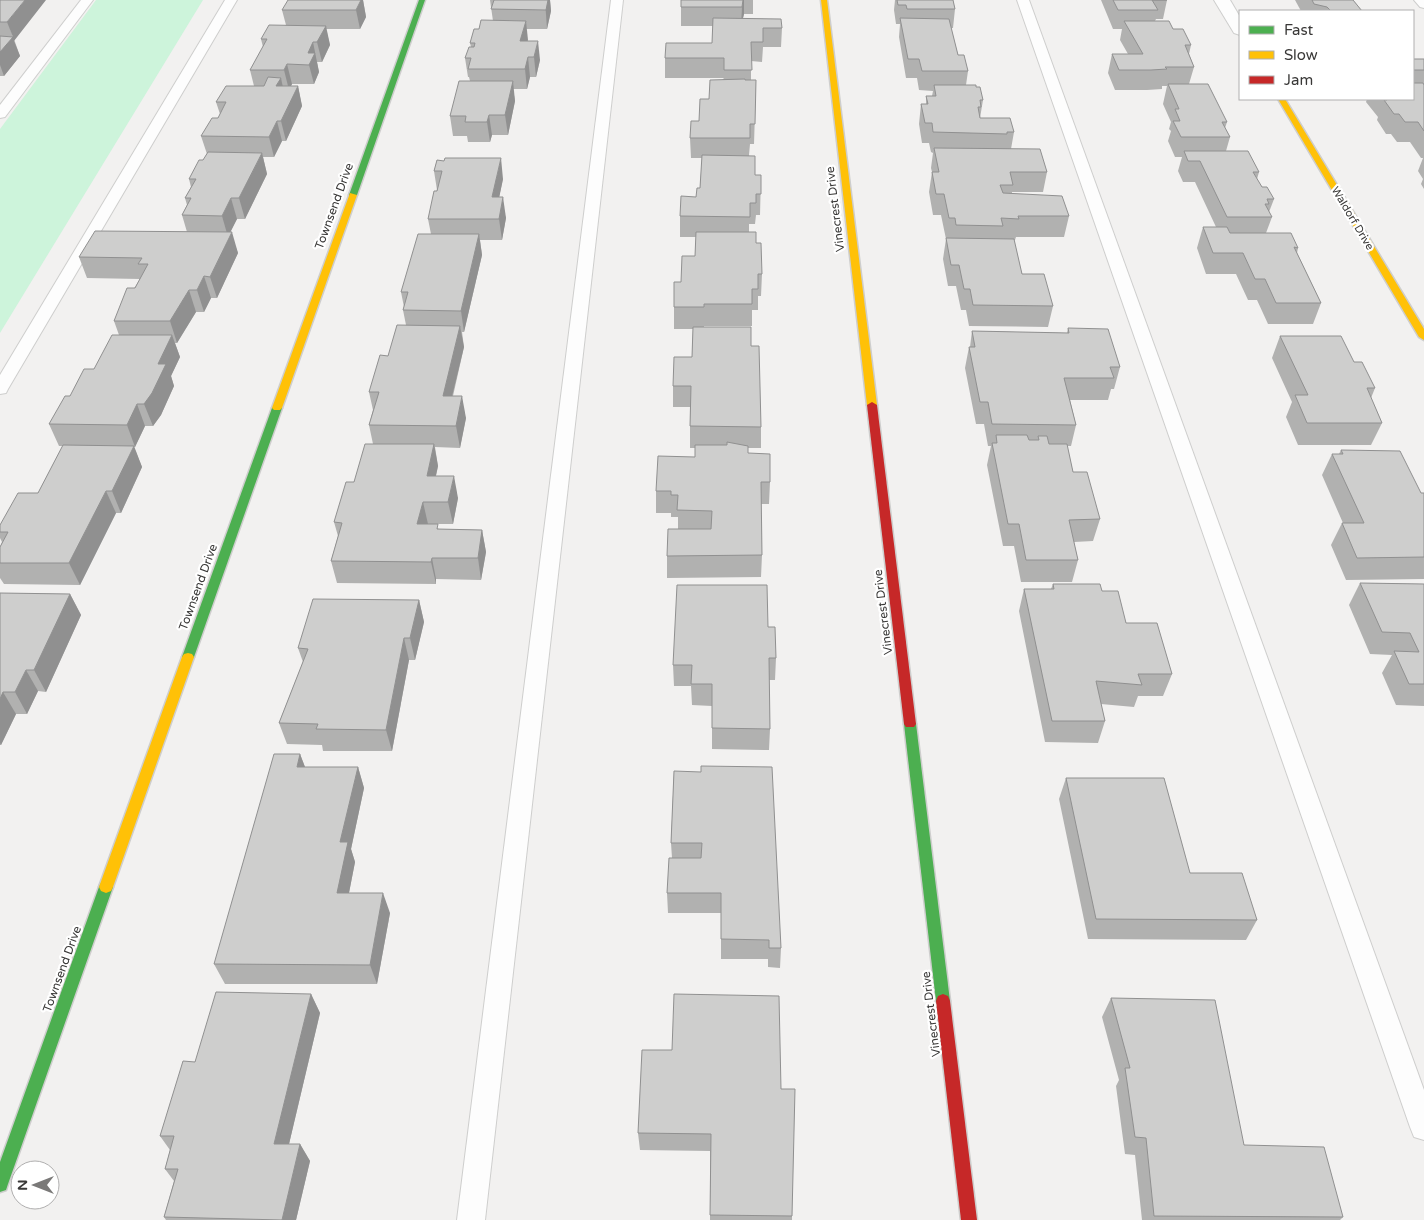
<svg xmlns="http://www.w3.org/2000/svg" width="1424" height="1220" viewBox="0 0 1424 1220" font-family="'Varela Round',sans-serif">
<style>
.green{fill:#cdf4db}
.lines{fill:none;stroke-linecap:round;stroke-linejoin:round}
.lane-casing{stroke:#cececd;stroke-width:2}
.street-casing{stroke:#cececd;stroke-width:2}
.fast-casing{stroke:#cececd;stroke-width:3}
.slow-casing{stroke:#cececd;stroke-width:3}
.jam-casing{stroke:#cececd;stroke-width:3}
.lane{fill:#fdfdfd;fill-rule:evenodd}
.street{fill:#fdfdfd;fill-rule:evenodd}
.fast{fill:#4caf50;fill-rule:evenodd}
.slow{fill:#ffc107;fill-rule:evenodd}
.jam{fill:#c62828;fill-rule:evenodd}
.wall{fill:#b1b1b0}
.shaded-wall{fill:#909090}
.building{fill:#cececd;stroke:#909090}
.labels{text-anchor:middle;stroke-width:4.5;stroke-linejoin:round;paint-order:stroke}
.far-street-label{font-size:11px;fill:#393837;stroke:#fff}
.street-label{font-size:12px;fill:#393837;stroke:#fff}
</style>
<rect width="100%" height="100%" fill="#f2f1f0"/>
<path class="green" d="M96 0H203L0 333V129Z"/>
<g class="lines">
<g class="lane-casing">
<g id="lane">
<path d="M81 0H93L5 117 0 118V105Z"/>
<path d="M225 0H237L8 389 6 393 0 394V375Z"/>
<path d="M611 0H623L485 1220H457Z"/>
<path d="M1017 0H1029L1424 1090V1140L1414 1137 1410 1127Z"/>
<path d="M1414 0H1424V8L1420 7Z"/>
</g>
</g>
<g class="street-casing">
<path id="street" d="M1214 0H1230L1240 17V35L1234 33Z"/>
</g>
<g class="fast-casing">
<g id="fast">
<path d="M419 0H425L357 195 350 197 349 195Z"/>
<path d="M277 405 282 408 194 657 192 660H184L182 657 272 408Z"/>
<path d="M910 719 914 721 916 724 950 1001 948 1006 943 1008 938 1006 936 1001 904 724 906 721Z"/>
<path d="M106 881 111 883 113 887 8 1184 6 1190 0 1192V1162L99 887 101 883Z"/>
</g>
</g>
<g class="slow-casing">
<g id="slow">
<path d="M821 0H827L877 405 872 408 867 405Z"/>
<path d="M1278 99H1285L1424 329V340L1419 337Z"/>
<path d="M350 193 357 195 282 408 280 410H274L272 408Z"/>
<path d="M188 653 192 654 194 657 113 887 111 891 106 893 101 891 99 887 182 657 184 654Z"/>
</g>
</g>
<g class="jam-casing">
<g id="jam">
<path d="M872 402 877 405 916 724 914 727H906L904 724 867 405Z"/>
<path d="M943 994 948 996 950 1001 977 1220H961L936 1001 938 996Z"/>
</g>
</g>
<use href="#lane" class="lane"/>
<use href="#street" class="street"/>
<use href="#fast" class="fast"/>
<use href="#slow" class="slow"/>
<use href="#jam" class="jam"/>
</g>
<g class="wall">
<path d="M0 0 20 56 4 76H0Z"/>
<path d="M363 0 366 17 360 29H326L330 45 322 62H317L319 72 314 84H292L291 86H298L302 106 286 141H282L274 157H263L267 174 245 219H237L230 232 238 253 217 298H211L204 312H196L177 343H175L180 357 171 376 174 386 161 415 153 426H145L135 447H134L142 467 121 513H116L80 585 4 584 0 578V547L2 542 0 538V525L38 493 63 446H59L49 424 70 396 94 369 119 335 114 321 140 279 87 278 79 257 187 232 182 215 187 205 185 198 191 187 189 179 203 160 207 154 201 136 218 118 220 114 216 102 254 86 250 70 263 47 261 39 286 25 282 10Z"/>
<path d="M490 0H550L551 11 547 29H526L527 41 540 60 536 77H530L527 89H513L515 101 508 135H492L490 142H468L467 136H453L450 116 470 81 469 77H468L465 58 471 47 470 43 479 29 493 21Z"/>
<path d="M681 0H753V14H744L743 18 782 28 781 47H763L762 62 751 61V80H756L754 144H750L749 155 755 175H761L760 215H756L755 224H749V232L756 243 762 274 761 296H758V310H752V326H704V327L751 346 761 427V448H748V453L770 482 769 504H761L762 555 761 577 667 578V556L678 529V517H671V513H656V491L695 457V448H690V407H673V386L692 357 693 329H674V307L681 282 695 256 696 237H680V216L696 197 700 188 702 158H691L690 138 699 121 709 99 723 79 724 78H665V58L712 43 713 26H681Z"/>
<path d="M895 0H953L955 9 953 28H951L958 55 968 71 966 85 976 87 983 100 980 118 1014 132 1011 149 1047 172 1043 192H1012V194L1069 216 1064 237H1016L1015 240H1014L1022 274 1053 306 1048 327 969 326 966 310H961L956 286H948L943 259 946 239 941 215H933L929 192 932 172 931 168 933 153 931 152 929 143H922L919 124 921 104H926V96H932L933 91 919 90 917 78H906L899 37 900 24H896L894 10Z"/>
<path d="M1101 0H1167L1163 19H1156L1155 21 1173 29 1191 45 1189 54 1194 67 1189 84 1227 122 1225 128 1230 137 1226 151 1259 172 1257 179 1262 187 1274 199 1269 212 1272 217 1266 233 1298 248 1297 253 1321 303 1313 324H1268L1257 300H1248L1236 274H1206L1197 248 1203 227H1216L1195 182H1183L1178 171 1182 157H1175L1168 141 1171 131 1169 129 1171 122 1163 104 1167 86H1162V89L1147 90H1115L1108 73 1112 54H1128L1120 40 1122 29H1113Z"/>
<path d="M1295 0H1353L1362 11H1301Z"/>
<path d="M1413 59H1424V189L1421 184 1423 179 1418 171 1423 158H1421L1410 142H1397L1391 134H1386L1377 120 1378 117 1366 102 1367 99H1413Z"/>
<path d="M437 160 503 179 499 197 506 218 502 240H480L482 255 464 332H462L464 347 453 396 466 418 460 448 435 447 438 466 436 476 458 498 453 524H428L439 529 482 530 486 552 481 580 436 579V584L337 583 331 561 338 536 334 522 373 444 369 425 373 410 369 392 388 356 406 325 403 310 404 307 401 292 431 234 428 219 437 190 434 171Z"/>
<path d="M1068 328 1120 367 1114 389H1111L1108 400H1070L1076 425 1071 446H1067L1073 472 1100 519 1093 541 1074 542 1078 560 1072 582H1021L1014 546H1003L987 465 991 446H988L984 424H976L965 368 969 347H970L972 331 1067 333Z"/>
<path d="M1280 336 1354 362 1375 388 1371 398 1382 423 1371 445H1298L1286 417 1292 402 1272 358Z"/>
<path d="M1341 450 1421 493H1424V579L1346 580 1331 545 1342 523H1343L1322 475 1332 454H1339Z"/>
<path d="M1360 583 1424 584V706L1396 705 1382 673 1392 655 1370 654 1349 605Z"/>
<path d="M1053 584 1102 591 1126 623 1172 674 1163 696H1138L1134 707 1101 704 1105 721 1098 743 1045 742 1019 611 1024 589H1051Z"/>
<path d="M0 593 70 594 81 615 46 692 38 691 27 714H16L1 745H0Z"/>
<path d="M419 600 424 622 415 660H409L392 751H323L322 745 287 744 279 723 303 662 298 648Z"/>
<path d="M768 627 776 658 775 680H769L770 729 769 750 712 749V706L692 705 691 686H674L673 665Z"/>
<path d="M300 754 305 767H358L364 788 351 849 355 862 349 893 390 913 377 984H225L214 964Z"/>
<path d="M674 771 781 948 780 968 768 967V959H721V913H668L667 893 672 858 671 843Z"/>
<path d="M1066 778 1190 873 1257 920 1246 940 1088 939 1059 799Z"/>
<path d="M311 994 320 1013 289 1144H300L310 1161 296 1220H166L164 1217 174 1181 165 1169 170 1150 160 1136 195 1062Z"/>
<path d="M1111 998 1244 1145 1343 1217 1340 1220H1142L1135 1155 1125 1154 1116 1086 1119 1080 1102 1017Z"/>
<path d="M781 1089 792 1216V1220H710V1151L640 1150 638 1133Z"/>
</g>
<g class="shaded-wall">
<path d="M25 0H46L14 41 20 56 4 76 0 65V52L13 37 7 22Z"/>
<path d="M361 0H363L366 17 360 29 356 10Z"/>
<path d="M545 0H550L551 11 547 29Z"/>
<path d="M743 0H744V14L741 26 742 7Z"/>
<path d="M526 21 528 40 522 60 520 41Z"/>
<path d="M326 26 330 45 322 62 317 42Z"/>
<path d="M538 41 540 60 536 77 534 57Z"/>
<path d="M313 42 319 72 314 84 309 65 308 53Z"/>
<path d="M528 57 530 77 527 89 525 69Z"/>
<path d="M287 64 292 84 289 90 284 70Z"/>
<path d="M281 78 285 97 276 86Z"/>
<path d="M513 81 515 101 508 135 505 115Z"/>
<path d="M298 86 302 106 286 141 281 121Z"/>
<path d="M489 115 492 135 490 142 487 122Z"/>
<path d="M277 121 282 141 274 157 269 137Z"/>
<path d="M262 153 267 174 245 219 239 198Z"/>
<path d="M501 158 503 179 495 218 492 197Z"/>
<path d="M503 197 506 218 502 240 499 219Z"/>
<path d="M231 198 237 219 228 237 222 216Z"/>
<path d="M232 232 238 253 217 298 210 277Z"/>
<path d="M479 234 482 255 464 332 461 311Z"/>
<path d="M204 276 211 298 204 312 197 290Z"/>
<path d="M189 290 196 312 177 343 170 321Z"/>
<path d="M460 326 464 347 447 417 443 396Z"/>
<path d="M172 335 180 357 171 376 174 386 161 415 153 426 144 404 158 364Z"/>
<path d="M462 396 466 418 460 448 456 426Z"/>
<path d="M137 404 145 426 135 447 127 425Z"/>
<path d="M434 444 438 466 431 497 427 476Z"/>
<path d="M134 446 142 467 121 513 112 491Z"/>
<path d="M454 476 458 498 453 524 448 502Z"/>
<path d="M106 491 116 513 80 585 69 563Z"/>
<path d="M423 502 428 524 422 546 417 524Z"/>
<path d="M482 530 486 552 481 580 478 558Z"/>
<path d="M432 558 436 579V584L431 562Z"/>
<path d="M70 594 81 615 46 692 34 670Z"/>
<path d="M419 600 424 622 415 660 410 638Z"/>
<path d="M404 638 409 660 392 751 386 730Z"/>
<path d="M26 670 38 691 27 714 15 692Z"/>
<path d="M3 692 16 714 1 745 0 743V699Z"/>
<path d="M300 754 308 775 297 767Z"/>
<path d="M358 767 364 788 351 849 355 862 345 913 337 893 340 842Z"/>
<path d="M383 893 390 913 377 984 370 965Z"/>
<path d="M311 994 320 1013 285 1161 274 1144Z"/>
<path d="M300 1144 310 1161 296 1220H282Z"/>
</g>
<g class="building">
<path d="M0 0H25L7 22H0Z"/>
<path d="M288 0H361L356 10H282Z"/>
<path d="M494 0H548L546 10 491 9Z"/>
<path d="M681 0H743L742 7H681Z"/>
<path d="M897 0H953L955 9H907L906 5H898Z"/>
<path d="M1113 0H1167H1152L1158 10H1118Z"/>
<path d="M1312 0H1353L1362 11H1331L1327 7 1314 4Z"/>
<path d="M713 18 781 19 782 28H763V42H751L752 70H724V58H665L666 43H712Z"/>
<path d="M900 18 949 19 958 55H964L968 71H922L919 59H908Z"/>
<path d="M481 20 526 21 520 41H538L534 57H528L525 69H468L471 58H465L469 47H474L475 43H470L474 29H479Z"/>
<path d="M1124 21H1169L1173 29H1183L1191 45H1185L1194 67H1165L1167 69 1151 70H1119L1112 54H1143Z"/>
<path d="M269 25 326 26 317 42H313L308 53H315L309 65 287 64 284 70H250L267 39H261Z"/>
<path d="M0 36 13 37 0 52Z"/>
<rect x="1413" y="59" width="11" height="11"/>
<path d="M268 77 281 78 276 86H298L281 121H277L269 137 201 136 212 118H218L226 102H216L226 86H264Z"/>
<path d="M745 79V80H756L755 124H750V138H690L691 121H699L700 99H709L710 80Z"/>
<path d="M459 81H513L505 115H489L487 122H465L466 116H450Z"/>
<path d="M1413 83H1423L1424 85V131L1418 122H1405L1399 114H1394L1384 100H1387L1386 99H1413Z"/>
<path d="M1168 84H1208L1227 122H1222L1230 137H1181L1173 121H1180L1175 109H1179Z"/>
<path d="M934 85H976V87H980L983 100H980L981 107H978L980 118H1010L1014 132H1007V134L933 132 932 123H925L921 104H928L926 96H936Z"/>
<path d="M934 148 1040 149 1047 172H1010L1013 185H1000L1003 193 1062 196 1069 216H1018L1019 219 1001 218 1003 226 956 225 955 218H949L944 194H936L932 172H939Z"/>
<path d="M1184 151H1248L1259 172H1253L1262 187H1267L1274 199H1267L1269 204H1265L1272 217H1227L1200 161H1188Z"/>
<path d="M208 152 262 153 239 198H231L222 216 182 215 191 198H185L196 179H189L199 160H203Z"/>
<path d="M702 155 755 156V175H761V194H756V203H750V217L680 216 681 196 696 197 697 188H700Z"/>
<path d="M445 158H501L492 197H503L499 219H428L434 191H437L442 171H434L437 160 444 161Z"/>
<path d="M1203 227H1227L1230 233H1291L1298 248 1294 247 1321 303H1276L1265 279H1255L1243 253H1213Z"/>
<path d="M95 231 232 232 210 277 204 276 197 290H189L170 321H114L127 288H135L148 264H138L142 258 79 257Z"/>
<path d="M696 232H756V243H761L762 274H758V289H752V304H704V307H674V282H681L682 256H695Z"/>
<path d="M418 234H479L461 311 403 310 408 292H401Z"/>
<path d="M946 238 1014 239 1022 274H1044L1053 306 973 305 970 289H964L959 265H951Z"/>
<path d="M397 325 460 326 443 396H462L456 426 369 425 379 392H369L380 355 388 356Z"/>
<path d="M693 327H751V346H759L761 427 690 426 691 386H673L674 357H692Z"/>
<path d="M1068 328 1108 329 1120 367H1110L1114 378H1064L1076 425 992 424 988 402H980L969 347H975L972 331 1069 333Z"/>
<path d="M112 335H172L158 364H166L152 393 144 404H137L127 425 49 424 65 396H70L84 369H94Z"/>
<path d="M1280 336H1341L1354 362H1362L1375 388H1367L1382 423H1307L1295 395H1308Z"/>
<path d="M996 435H1027L1029 440H1039L1038 436H1047L1049 444H1067L1073 472H1087L1100 519 1069 520 1078 560H1026L1019 524H1008L992 443H997Z"/>
<path d="M727 442 748 446V453L770 454V482H761L762 555 667 556 668 529H711L712 511 677 510 678 495H671V491H656L658 456 695 457V445H727Z"/>
<path d="M365 444H434L427 476H454L448 502H423L417 524H438L437 529 482 530 478 558H432L431 562 331 561 342 523 334 522 346 482H354Z"/>
<path d="M63 445 134 446 112 491H106L69 563H0V547L8 532H0V525L18 493H38Z"/>
<path d="M1341 450 1400 451 1421 493H1424V557L1357 558 1342 523H1364L1332 454H1343Z"/>
<path d="M1360 583 1424 584V684H1409L1394 651 1419 652 1410 633 1382 632Z"/>
<path d="M1053 584H1100L1102 591H1118L1126 623H1157L1172 674H1138L1142 685 1096 681 1105 721H1052L1024 589H1054Z"/>
<path d="M677 585H767L768 627H775L776 658H769L770 729 712 728V684H691L692 665H673Z"/>
<path d="M0 593 70 594 34 670H26L15 692H3L0 699Z"/>
<path d="M313 599 419 600 410 638H404L386 730 316 729 318 724 279 723 308 649 298 648Z"/>
<path d="M274 754H300L297 767H358L340 842H348L337 893H383L370 965 214 964Z"/>
<path d="M701 766 772 767 781 948H769V940L721 939V893H667L669 858H701L702 843H671L674 771 701 772Z"/>
<path d="M1066 778H1164L1190 873H1242L1257 920 1096 919Z"/>
<path d="M216 992 311 994 274 1144H300L282 1220 164 1217 178 1169H165L174 1136H160L183 1061 195 1062Z"/>
<path d="M674 994 779 996 781 1089H795L792 1216 710 1215 711 1134 638 1133 642 1050H672Z"/>
<path d="M1111 998 1215 1000 1244 1145 1324 1147 1343 1217 1154 1216 1146 1138 1135 1137 1125 1068H1130Z"/>
</g>
<g class="labels">
<g class="far-street-label">
<text transform="translate(1353 218) rotate(59)" y="4">Waldorf Drive</text>
</g>
<g class="street-label">
<text transform="translate(334 206) rotate(-70)" y="4">Townsend Drive</text>
<text transform="translate(835 209) rotate(-97)" y="4">Vinecrest Drive</text>
<text transform="translate(198 587) rotate(-70)" y="4">Townsend Drive</text>
<text transform="translate(883 612) rotate(-97)" y="4">Vinecrest Drive</text>
<text transform="translate(62 969) rotate(-70)" y="4">Townsend Drive</text>
<text transform="translate(931 1014) rotate(-97)" y="4">Vinecrest Drive</text>
</g>
</g>
<rect x="1239" y="10" width="175" height="90" fill="#ffffff" stroke="#b0afaf"/>
<rect x="1249" y="26" width="25" height="8" fill="#4caf50" stroke="#b0afaf"/>
<text x="1284" y="35" font-size="15" fill="#393837">Fast</text>
<rect x="1249" y="51" width="25" height="8" fill="#ffc107" stroke="#b0afaf"/>
<text x="1284" y="60" font-size="15" fill="#393837">Slow</text>
<rect x="1249" y="76" width="25" height="8" fill="#c62828" stroke="#b0afaf"/>
<text x="1284" y="85" font-size="15" fill="#393837">Jam</text>
<g transform="translate(35 1185) rotate(270)"><circle r="24" fill="#ffffff" stroke="#b0afaf"/>
<path d="M0-4L9 19L0 12L-9 19Z" fill="#7a7978"/>
<text y="-8" font-size="14" font-weight="bold" text-anchor="middle" fill="#393837">N</text>
</g>
</svg>
